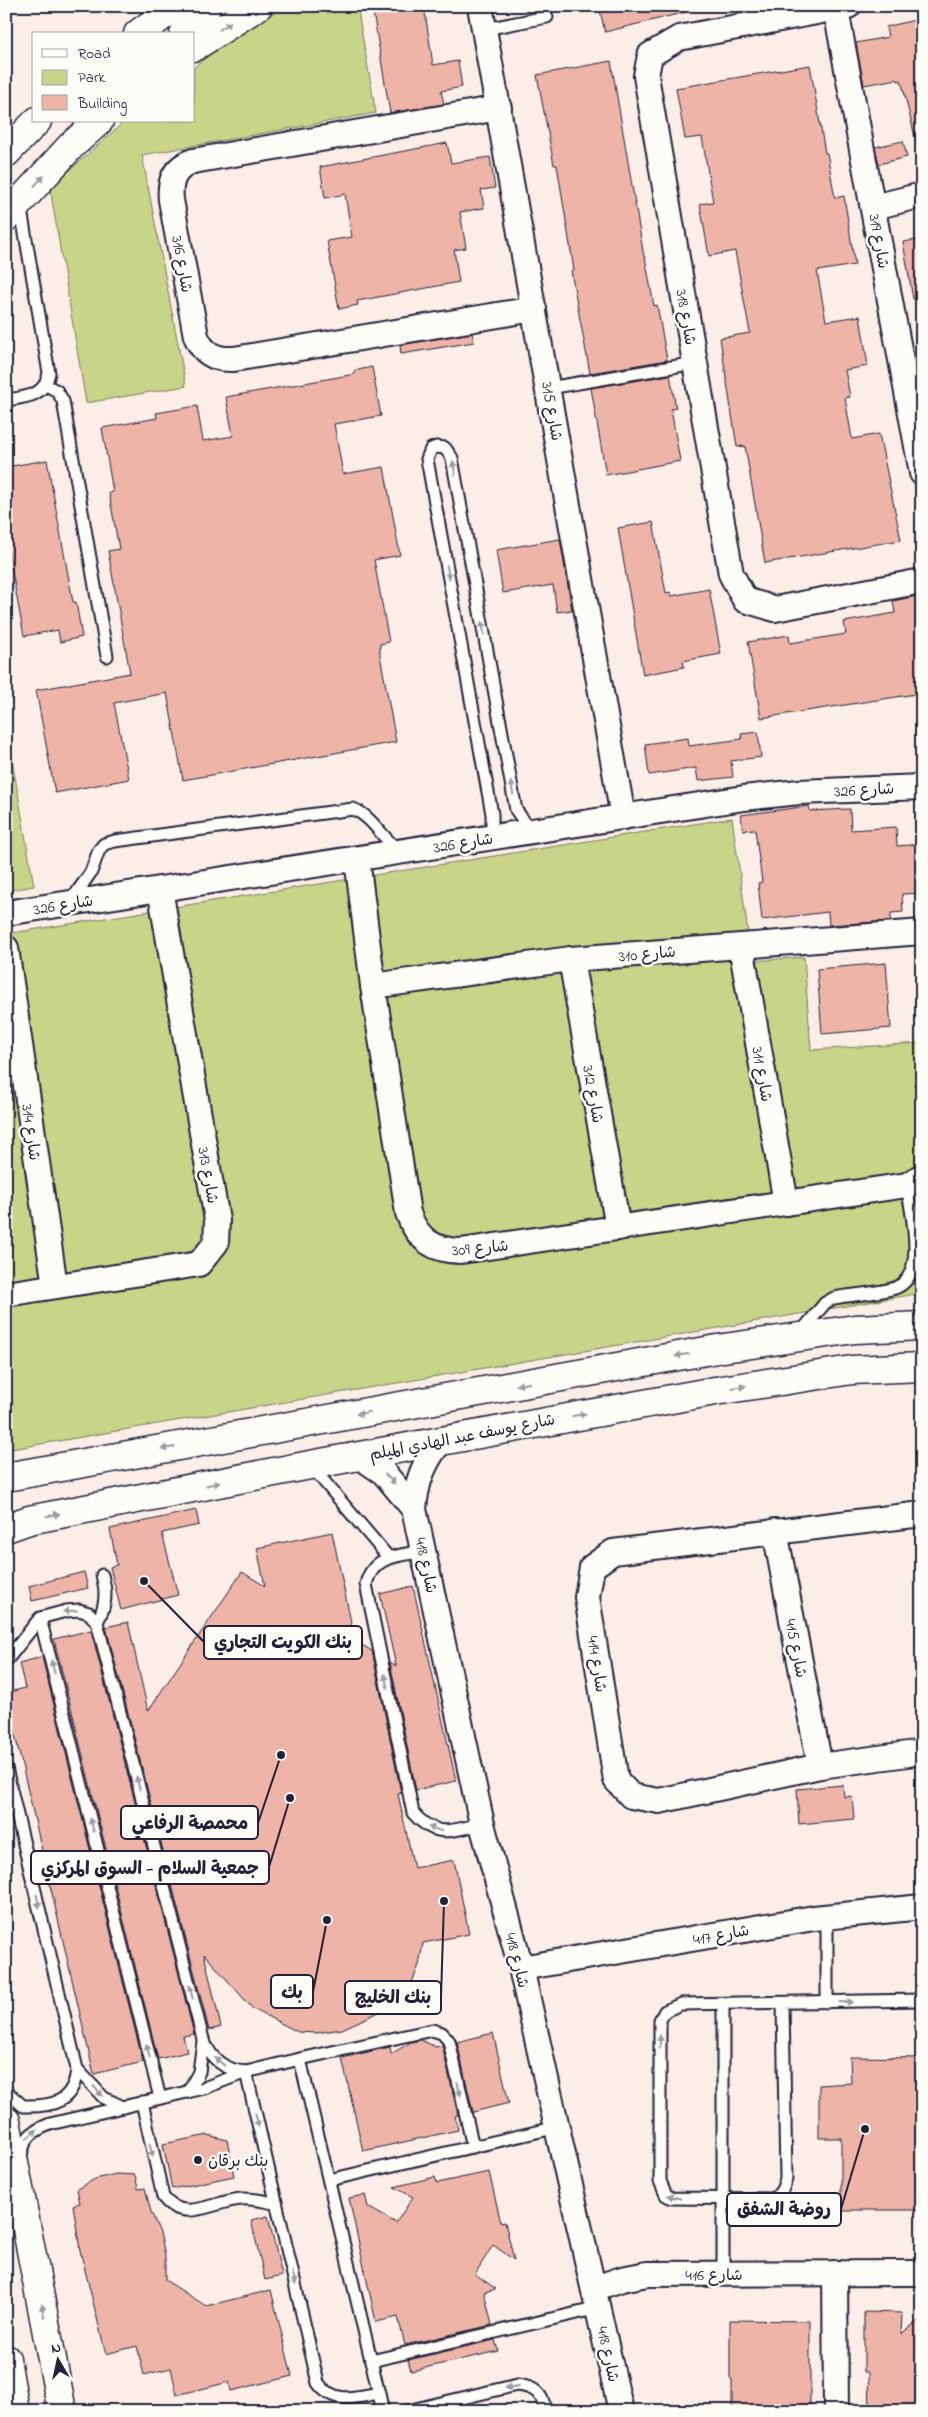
<svg xmlns="http://www.w3.org/2000/svg" width="928" height="2417" viewBox="0 0 928 2417" font-family="'Indie Flower','Playpen Sans Arabic',sans-serif">
<style>
.green{fill:#c8d487;stroke:#757b61}
.building{fill:#eeb4a8;stroke:#22223b}
.lines{fill:none;stroke-linecap:round;stroke-linejoin:round}
.lane-casing{stroke:#22223b;stroke-width:15}
.street-casing{stroke:#22223b;stroke-width:28}
.secondary-casing{stroke:#22223b;stroke-width:31}
.lane{stroke:#fdfcf7;stroke-width:11}
.street{stroke:#fdfcf7;stroke-width:24}
.secondary{stroke:#fdfcf7;stroke-width:28}
.oneway{fill:#9a9aa2}
.poi-dot{fill:#22223b;stroke:#fdfcf7;stroke-width:2}
.labels{text-anchor:middle;stroke-width:5;stroke-linejoin:round;paint-order:stroke}
.street-label{font-size:16px;fill:#22223b;stroke:#fdfcf7}
.poi-label{font-size:16px;fill:#22223b;stroke:#fdfcf7;text-anchor:start}
.leader{fill:none;stroke:#22223b;stroke-width:2}
.callout-dot{fill:#22223b;stroke:#fdfcf7;stroke-width:2}
.callout{fill:#fdfcf7;stroke:#22223b;stroke-width:2}
.callout-label{font-size:18px;text-anchor:middle;font-weight:bold;fill:#22223b}
</style>
<rect width="100%" height="100%" fill="#faeee7"/>
<filter id="ink" filterUnits="userSpaceOnUse"><feTurbulence type="fractalNoise" baseFrequency=".02" numOctaves="2"/><feDisplacementMap in="SourceGraphic" scale="10" xChannelSelector="R" yChannelSelector="G"/><feConvolveMatrix kernelMatrix="1 2 1 2 8 2 1 2 1" color-interpolation-filters="sRGB"/></filter>
<g filter="url(#ink)">
<g class="green">
<path d="M286 6H357L376 113 142 155 186 386 86 403 50 188 125 121H194V67L234 36Z"/>
<path d="M6 725 34 886 6 891Z"/>
<path d="M732 818 752 961 804 957 811 1050 921 1043 922 1293 6 1450V934Z"/>
</g>
<g class="building">
<path d="M372 6H424L433 65 458 61 462 87 441 91 444 104 390 113Z"/>
<path d="M599 6H685L686 12 605 32Z"/>
<path d="M919 19 922 32V140L916 141 901 80 898 81 897 79 864 85 856 43 888 37 886 27Z"/>
<path d="M611 61 644 257H645L654 306 657 305 667 360 590 373 571 271 574 270 557 165H554L537 75Z"/>
<path d="M810 65 825 153H827L835 198 844 196 855 265 817 271 826 321 860 316 868 366 845 370 850 397 845 398 852 439 879 434 901 540 765 563 745 446 737 447 720 338 750 333 735 251 709 256 700 204 713 202 702 137 685 139 676 88Z"/>
<path d="M903 141 907 157 879 164 875 147Z"/>
<path d="M447 143 451 163 490 157 495 188 481 190 484 208 460 212 466 248 454 250 459 282 357 301 358 305 339 309 327 241 352 237 345 194 325 198 320 167Z"/>
<path d="M922 239V299H913L903 242Z"/>
<path d="M472 333 474 342 401 354 400 345Z"/>
<path d="M372 367 381 416 334 424 343 474 384 467 400 555 374 560 389 642 380 644V655L396 742 183 780 167 693 114 703 129 779 55 793 36 690 130 673 108 551 119 549 109 493 113 492 102 428 157 418 156 413 197 406 203 441 233 436 226 397 355 374 354 371Z"/>
<path d="M670 375 676 408 671 409 680 461 606 475 591 388Z"/>
<path d="M47 460 73 602H76L82 637 60 642 58 630 24 636 6 539V467Z"/>
<path d="M653 522 666 593 670 592 671 596 709 589 721 654 683 661 684 667 643 675 618 528Z"/>
<path d="M560 539 572 610 557 612 553 585 503 593 496 550Z"/>
<path d="M922 595V693L761 718 748 642 789 635 790 643 846 634 844 622 895 613 893 601Z"/>
<path d="M758 732 761 757 731 761 733 777 698 781 696 768 649 775 645 744 688 738 689 746 742 739 741 734Z"/>
<path d="M809 806 810 811 850 809 851 830 896 827 897 846 922 844V867L918 868 920 893 902 894 903 912 891 913V921L829 925 828 912 762 920 758 883 762 882 755 829 743 830 741 815Z"/>
<path d="M886 963 891 1028 822 1034 817 969Z"/>
<path d="M196 1510 199 1525 162 1533 178 1595 121 1610 110 1567 117 1565 110 1529Z"/>
<path d="M332 1532 355 1641 372 1651 401 1793 398 1794 414 1868 454 1860 469 1934 423 1943 419 1965 411 1985 402 1997 388 2008 342 2029 316 2033 298 2032 253 2009 204 1954 221 2027 209 2030 106 1627 128 1622 148 1711 242 1572 265 1586 257 1548Z"/>
<path d="M84 1572 88 1588 32 1601 29 1586Z"/>
<path d="M413 1586 456 1781 416 1790 390 1662 396 1666 380 1594Z"/>
<path d="M91 1630 194 2034 183 2036 187 2052 158 2059 54 1639Z"/>
<path d="M42 1657 143 2062 94 2074 6 1696V1693L25 1688 19 1663Z"/>
<path d="M843 1785 844 1797 852 1796 854 1819 799 1824 797 1789Z"/>
<path d="M493 2033 509 2103 473 2112 457 2042Z"/>
<path d="M421 2040 436 2047 442 2045 458 2115 455 2116 458 2130 363 2151 342 2058 390 2047 391 2054 411 2042Z"/>
<path d="M850 2057 922 2058V2210H841V2138H819V2085L851 2083Z"/>
<path d="M208 2135 227 2140 234 2176 172 2189 163 2144Z"/>
<path d="M489 2172 501 2223 505 2222 514 2260 493 2245 475 2274 496 2289 484 2292 492 2325 405 2345 398 2317 376 2322 349 2198 365 2195 368 2207 396 2223 413 2197 394 2187 435 2177 437 2183Z"/>
<path d="M116 2174 135 2175 138 2189 145 2188 151 2212 160 2233 165 2255V2280L206 2306 271 2290 292 2376 231 2391 229 2382 177 2395 171 2368 144 2375 137 2346 106 2354 80 2250 73 2205 80 2203 77 2189 95 2179Z"/>
<path d="M268 2216 282 2276 265 2280 251 2220Z"/>
<path d="M864 2312 902 2313 901 2334 922 2318V2411H870L869 2372H864Z"/>
<path d="M730 2320 810 2321V2411H732V2379H730Z"/>
<path d="M495 2340 498 2351 411 2371 408 2360Z"/>
</g>
<g class="lines">
<g class="lane-casing">
<g id="lane">
<path d="M485 29 547 17"/>
<path d="M46 385 57 391 63 401 107 656"/>
<path d="M549 388 695 363"/>
<path d="M6 400C27 397 45 396 49 373L20 204"/>
<path d="M488 838 492 826V814L427 459 431 449 436 447 445 448 452 458 516 810 531 831"/>
<path d="M71 901 91 872 99 850 104 844 115 841 353 809C372 816 382 838 398 850"/>
<path d="M801 1332 825 1303 834 1298C854 1294 876 1294 895 1288 928 1276 911 1213 907 1185"/>
<path d="M311 1466 389 1558"/>
<path d="M424 1551C398 1556 373 1555 366 1584L413 1813C437 1840 451 1830 482 1824"/>
<path d="M40 1618 160 2098"/>
<path d="M97 1622C106 1606 107 1593 102 1575"/>
<path d="M6 1661 40 1618 66 1611 79 1610 89 1613 97 1622 203 2039C211 2060 225 2070 246 2072"/>
<path d="M6 1768 77 2069C74 2102 53 2107 23 2106L6 2091"/>
<path d="M827 1916V2002"/>
<path d="M783 2003 786 2179C783 2190 781 2194 771 2199L672 2198 666 2195 660 2181V2020L665 2011 681 2004 922 2000"/>
<path d="M300 2059 383 2411"/>
<path d="M77 2069 104 2098 123 2107"/>
<path d="M246 2072 318 2383C334 2405 356 2397 379 2393"/>
<path d="M188 2092 199 2072 203 2041"/>
<path d="M142 2102 163 2197C184 2225 215 2200 242 2199 253 2198 266 2202 276 2203"/>
<path d="M21 2155C25 2136 33 2131 50 2124L204 2088 246 2072 300 2059 432 2030 442 2033 449 2041 473 2147"/>
<path d="M329 2180 558 2127"/>
<path d="M723 2274V2005"/>
<path d="M371 2361 599 2308"/>
<path d="M407 2411 517 2385C535 2387 542 2393 546 2411"/>
</g>
</g>
<g class="street-casing">
<g id="street">
<path d="M480 6 623 817"/>
<path d="M848 6 679 38 650 55 646 76 731 574 745 600 775 609 922 581"/>
<path d="M836 10 922 473"/>
<path d="M499 108 193 161C174 168 169 181 171 200L196 336C203 354 215 360 234 359L534 309"/>
<path d="M874 207 922 195"/>
<path d="M357 859 373 986 408 1213C417 1239 434 1251 461 1251L907 1185 922 1176"/>
<path d="M6 913 744 798 799 792 922 787"/>
<path d="M741 946 786 1203"/>
<path d="M6 948 55 1286"/>
<path d="M571 959 618 1228"/>
<path d="M373 986 571 959 922 932"/>
<path d="M6 1294 199 1264 216 1243 217 1220 160 889"/>
<path d="M441 1441C424 1461 416 1482 414 1509L482 1824 521 1968 621 2411"/>
<path d="M359 1456 384 1473 414 1509"/>
<path d="M922 1514 613 1552 592 1567 587 1597 616 1780 631 1796 659 1801 820 1766 922 1752"/>
<path d="M775 1531 820 1766"/>
<path d="M521 1968 814 1918 922 1907"/>
<path d="M835 2273 836 2411"/>
<path d="M595 2288 622 2279 647 2274 922 2273"/>
</g>
</g>
<g class="secondary-casing">
<g id="secondary">
<path d="M138 34 176 6"/>
<path d="M184 34 203 18 206 6"/>
<path d="M194 47 258 6"/>
<path d="M6 153 37 121"/>
<path d="M6 217 71 146 99 121"/>
<path d="M6 1477 717 1349 855 1329 922 1326"/>
<path d="M6 1528 29 1520 310 1465 715 1391 852 1370 922 1367"/>
<path d="M6 2121 62 2411"/>
<path d="M6 2359 15 2411"/>
</g>
</g>
<use href="#lane" class="lane"/>
<use href="#street" class="street"/>
<use href="#secondary" class="secondary"/>
</g>
<defs><path id="oneway-solid" d="M-6-.8H1V-3.2L6.5 0L1 3.2V.8H-6Z" transform="scale(1.25)"/></defs>
<g class="oneway">
<use href="#oneway-solid" transform="translate(225 26) rotate(-34)"/>
<use href="#oneway-solid" transform="translate(39 181) rotate(-47)"/>
<use href="#oneway-solid" transform="translate(454 468) rotate(-100)"/>
<use href="#oneway-solid" transform="translate(448 572) rotate(80)"/>
<use href="#oneway-solid" transform="translate(483 628) rotate(-100)"/>
<use href="#oneway-solid" transform="translate(512 788) rotate(-100)"/>
<use href="#oneway-solid" transform="translate(682 1355) rotate(170)"/>
<use href="#oneway-solid" transform="translate(523 1384) rotate(170)"/>
<use href="#oneway-solid" transform="translate(739 1387) rotate(-8)"/>
<use href="#oneway-solid" transform="translate(363 1413) rotate(170)"/>
<use href="#oneway-solid" transform="translate(579 1415) rotate(-10)"/>
<use href="#oneway-solid" transform="translate(168 1448) rotate(170)"/>
<use href="#oneway-solid" transform="translate(390 1479) rotate(44)"/>
<use href="#oneway-solid" transform="translate(213 1484) rotate(-11)"/>
<use href="#oneway-solid" transform="translate(53 1515) rotate(-11)"/>
<use href="#oneway-solid" transform="translate(70 1611) rotate(176)"/>
<use href="#oneway-solid" transform="translate(53 1667) rotate(-104)"/>
<use href="#oneway-solid" transform="translate(386 1681) rotate(-102)"/>
<use href="#oneway-solid" transform="translate(138 1783) rotate(-104)"/>
<use href="#oneway-solid" transform="translate(92 1825) rotate(-104)"/>
<use href="#oneway-solid" transform="translate(435 1829) rotate(-163)"/>
<use href="#oneway-solid" transform="translate(38 1901) rotate(77)"/>
<use href="#oneway-solid" transform="translate(191 1992) rotate(-104)"/>
<use href="#oneway-solid" transform="translate(846 2002) rotate(-1)"/>
<use href="#oneway-solid" transform="translate(660 2042) rotate(-90)"/>
<use href="#oneway-solid" transform="translate(148 2051) rotate(-104)"/>
<use href="#oneway-solid" transform="translate(220 2062) rotate(-142)"/>
<use href="#oneway-solid" transform="translate(459 2089) rotate(77)"/>
<use href="#oneway-solid" transform="translate(98 2091) rotate(47)"/>
<use href="#oneway-solid" transform="translate(257 2120) rotate(77)"/>
<use href="#oneway-solid" transform="translate(32 2134) rotate(-40)"/>
<use href="#oneway-solid" transform="translate(151 2150) rotate(76)"/>
<use href="#oneway-solid" transform="translate(674 2197) rotate(-166)"/>
<use href="#oneway-solid" transform="translate(294 2278) rotate(77)"/>
<use href="#oneway-solid" transform="translate(43 2311) rotate(-101)"/>
<use href="#oneway-solid" transform="translate(512 2387) rotate(171)"/>
</g>
</g>
<circle class="poi-dot" cx="198" cy="2160" r="5"/>
<g class="labels">
<g class="street-label">
<text transform="translate(880 241) rotate(80)" y="6">شارع 319</text>
<text transform="translate(183 264) rotate(80)" y="6">شارع 316</text>
<text transform="translate(687 317) rotate(80)" y="6">شارع 318</text>
<text transform="translate(553 411) rotate(80)" y="6">شارع 315</text>
<text transform="translate(864 789) rotate(-3)" y="6">شارع 326</text>
<text transform="translate(463 842) rotate(-9)" y="6">شارع 326</text>
<text transform="translate(63 904) rotate(-9)" y="6">شارع 326</text>
<text transform="translate(647 953) rotate(-5)" y="6">شارع 310</text>
<text transform="translate(763 1074) rotate(80)" y="6">شارع 311</text>
<text transform="translate(594 1094) rotate(80)" y="6">شارع 312</text>
<text transform="translate(32 1132) rotate(82)" y="6">شارع 314</text>
<text transform="translate(209 1175) rotate(80)" y="6">شارع 313</text>
<text transform="translate(480 1247) rotate(-5)" y="6">شارع 309</text>
<text transform="translate(462 1436) rotate(-11)" y="6">شارع يوسف عبد الهادي الميلم</text>
<text transform="translate(427 1565) rotate(78)" y="6">شارع 418</text>
<text transform="translate(797 1648) rotate(79)" y="6">شارع 415</text>
<text transform="translate(598 1664) rotate(81)" y="6">شارع 414</text>
<text transform="translate(721 1934) rotate(-10)" y="6">شارع 417</text>
<text transform="translate(518 1960) rotate(76)" y="6">شارع 418</text>
<text x="714" y="2280">شارع 416</text>
<text transform="translate(609 2354) rotate(78)" y="6">شارع 418</text>
</g>
<g class="poi-label">
<text x="208" y="2166">بنك برقان</text>
</g>
</g>
<path class="leader" d="M144 1581L204 1642M281 1755L258 1823M290 1798L269 1867M327 1920L313 1992M444 1901L441 1997M865 2129L841 2209"/>
<g class="callout-dot">
<circle cx="144" cy="1581" r="5"/>
<circle cx="281" cy="1755" r="5"/>
<circle cx="290" cy="1798" r="5"/>
<circle cx="327" cy="1920" r="5"/>
<circle cx="444" cy="1901" r="5"/>
<circle cx="865" cy="2129" r="5"/>
</g>
<g class="callout">
<rect x="204" y="1626" width="158" height="33" rx="5"/>
<rect x="121" y="1806" width="137" height="33" rx="5"/>
<rect x="31" y="1851" width="238" height="33" rx="5"/>
<rect x="271" y="1975" width="42" height="33" rx="5"/>
<rect x="345" y="1981" width="96" height="33" rx="5"/>
<rect x="727" y="2193" width="114" height="33" rx="5"/>
</g>
<g class="callout-label">
<text x="283" y="1648">بنك الكويت التجاري</text>
<text x="190" y="1829">محمصة الرفاعي</text>
<text x="150" y="1874">جمعية السلام - السوق المركزي</text>
<text x="292" y="1998">بك</text>
<text x="393" y="2003">بنك الخليج</text>
<text x="784" y="2215">روضة الشفق</text>
</g>
<rect width="928" height="2417" fill="none" stroke="#fdfcf7" stroke-width="25"/>
<rect x="12" y="12" width="903" height="2392" fill="none" stroke="#22223b" stroke-width="2" filter="url(#ink)"/>
<rect x="32" y="32" width="162" height="90" fill="#fdfcf7" stroke="#a5a5ac"/>
<rect x="42" y="49" width="25" height="8" fill="#fdfcf7" stroke="#a5a5ac"/>
<text x="78" y="58" font-size="15" fill="#22223b">Road</text>
<rect x="42" y="70" width="25" height="15" fill="#c8d487" stroke="#a5a5ac"/>
<text x="78" y="82" font-size="15" fill="#22223b">Park</text>
<rect x="42" y="95" width="25" height="15" fill="#eeb4a8" stroke="#a5a5ac"/>
<text x="78" y="108" font-size="15" fill="#22223b">Building</text>
<g transform="translate(58 2360) rotate(351)" stroke="#fdfcf7" stroke-width="4" paint-order="stroke">
<path d="M0-4L9 19L0 12L-9 19Z" fill="#22223b"/>
<text y="-8" font-size="14" font-weight="bold" text-anchor="middle" fill="#22223b">N</text>
</g>
</svg>
